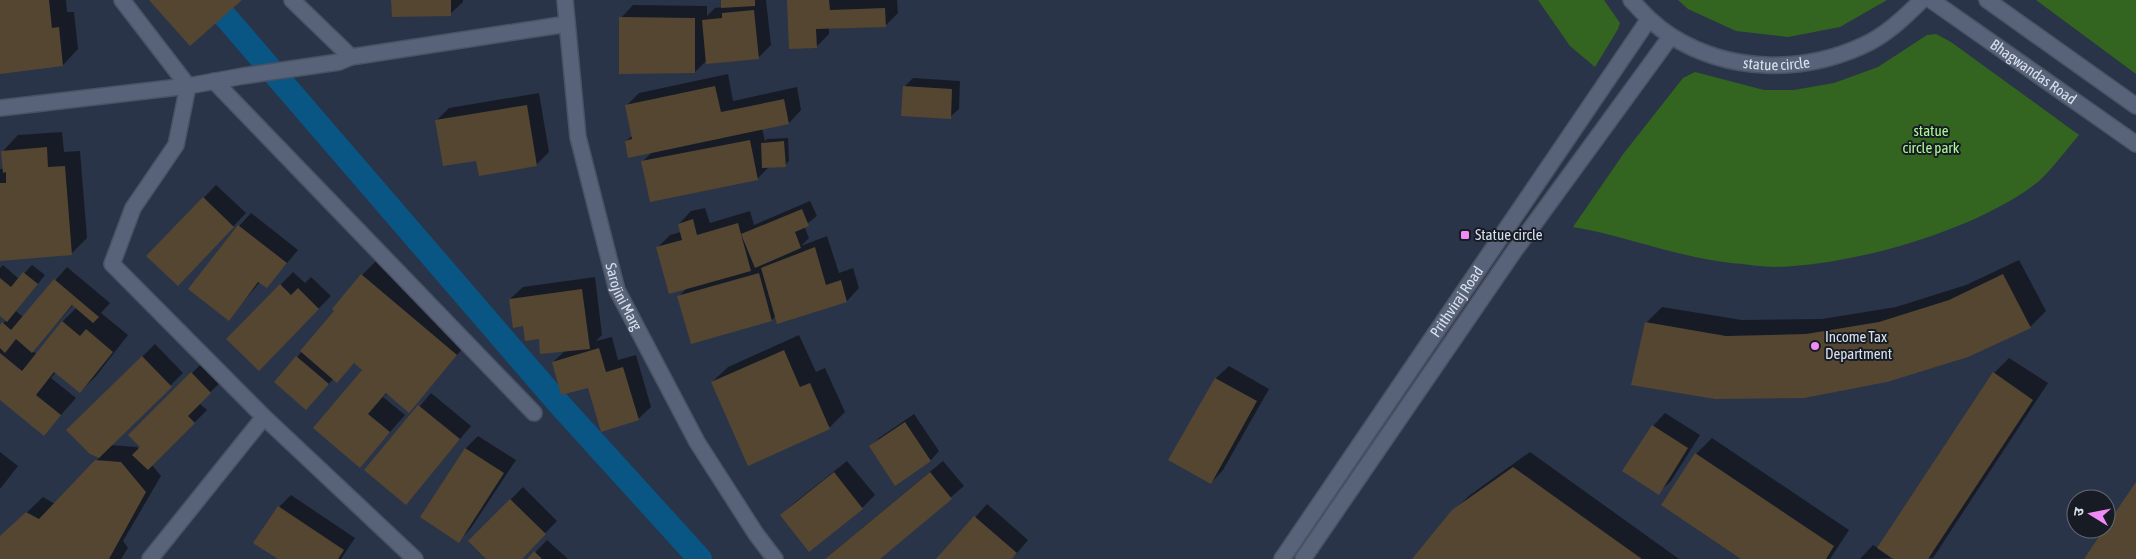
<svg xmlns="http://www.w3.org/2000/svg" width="2136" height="559" viewBox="0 0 2136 559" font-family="'Asap Condensed','Noto Sans Devanagari',sans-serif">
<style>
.green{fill:#336420}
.shadow{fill:#0007;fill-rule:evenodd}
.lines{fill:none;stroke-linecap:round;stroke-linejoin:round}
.canal{stroke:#095583;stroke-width:24}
.building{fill:#544631}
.minor-casing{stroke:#4a5263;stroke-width:18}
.minor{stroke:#58637a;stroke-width:15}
.poi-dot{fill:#f08bf5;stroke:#171b24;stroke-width:2}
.labels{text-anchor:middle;stroke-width:4;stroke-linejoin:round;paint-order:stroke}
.street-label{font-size:15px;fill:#dae1ee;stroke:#171b24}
.park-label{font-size:15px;fill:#abf992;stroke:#171b24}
.poi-label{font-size:15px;fill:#dae1ee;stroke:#171b24;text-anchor:start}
</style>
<rect width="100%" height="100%" fill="#2a3448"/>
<g class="green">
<path d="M1538 0H1604L1620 23 1618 29 1595 67 1570 46Z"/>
<path d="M1678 0H1887L1840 27 1788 37 1736 31 1688 9Z"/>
<path d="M2036 0H2136V74Z"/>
<path d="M1936 34 1951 42 2079 135C2066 150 2053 168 2039 181 1978 230 1854 265 1776 267 1762 267 1746 264 1731 263 1677 257 1626 236 1573 227L1624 153 1683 78 1695 72 1764 90H1794L1834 83 1878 67 1927 35Z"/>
</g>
<g class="shadow">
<path d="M0 0H66L67 12H74L78 49 63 65 0 73Z"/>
<path d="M393 0H463V2L450 14Z"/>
<path d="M723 0H766L771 45 759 57 707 60 695 72 621 18 633 5 707 6V16L715 8 722 7Z"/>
<path d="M789 0H897L898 13 885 26 829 28V34L816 47Z"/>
<path d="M728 74 733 101 797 87 801 110 789 123 762 128 765 141 767 139 788 138 789 161 785 165 770 166 757 179 643 161 653 151 626 141 633 135 627 105 639 93Z"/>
<path d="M913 78 960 81 959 109 950 117 904 87Z"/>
<path d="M539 93 549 152 536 165 477 159 437 120 449 108Z"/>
<path d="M62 132 64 152 80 151 87 238 71 254 0 260V169H4L3 151 18 135Z"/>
<path d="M216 185 246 213 190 272 148 256Z"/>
<path d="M810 201 817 216 804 226 809 238 801 246 827 236 839 273 853 268 859 288 847 301 777 322 776 316 772 320 692 342 679 296 687 288 658 247 670 235 681 232 679 224 691 211 705 208 710 223 750 211 754 225Z"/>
<path d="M251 213 298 250 267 287 260 282 228 319 239 226Z"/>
<path d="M378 259 471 339 408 411 387 393 383 397 405 415 360 466 364 370 355 362 337 381 334 378 306 409 276 382 336 311 362 275Z"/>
<path d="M2019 260 2046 311 2030 327 1887 381 1646 323 1662 307 1742 320 1822 319 1896 307 1966 285Z"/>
<path d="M3 265 19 279 32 265 45 275 16 311 23 317 67 267 110 303 101 313 128 335 96 376 80 392 56 372 51 378 76 398 44 434 0 399V327L6 320 0 315V268ZM74 304 77 307 62 322 37 354 32 351Z"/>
<path d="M293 272 305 283 311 277 331 296 259 369 228 339Z"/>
<path d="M595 277 602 335 596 341 612 337 618 360 636 355 651 407 638 419 553 362 567 349 540 338 524 325 510 299 523 287Z"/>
<path d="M799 335 816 372 825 368 845 412 829 428 712 382 728 367Z"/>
<path d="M155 344 183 373 110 445 137 447 139 450 142 447 130 435 204 361 223 380 199 403 207 410 152 465 161 476 123 541 128 548 121 559H0V538L43 497 55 504 100 457 68 430Z"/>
<path d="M2009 358 2048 383 1933 558 1860 559 1873 545 1878 548 1994 373Z"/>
<path d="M1229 366 1269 389 1223 470 1211 483 1170 460 1216 378Z"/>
<path d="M431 393 471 426 406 503 366 470Z"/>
<path d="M1665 413 1700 435 1671 481 1658 493 1653 426Z"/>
<path d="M914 414 939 451 931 460 895 484 870 447 879 438Z"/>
<path d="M478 436 516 460 471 528 459 541 422 517 466 448Z"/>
<path d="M1712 438 1849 530 1830 559H1744L1662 504 1696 454Z"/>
<path d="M0 452 18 466 0 489Z"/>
<path d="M1530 452 1679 559H1413L1453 511 1470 495Z"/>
<path d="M847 461 875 495 862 508 782 515 794 503Z"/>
<path d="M943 461 964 486 878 559H825Z"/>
<path d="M523 487 557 521 520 559H488L470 541Z"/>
<path d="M291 495 355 538 341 559H278L279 507Z"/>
<path d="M987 504 1028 540 1012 559H938Z"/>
<path d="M547 540 568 559H529Z"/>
</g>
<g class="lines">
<path class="canal" d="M211 0 561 406 700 559"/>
</g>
<g class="building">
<path d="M0 0H49L52 28 59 27 63 66 0 74Z"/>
<path d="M149 0H242L190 46Z"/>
<path d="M391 0H451V16L392 17Z"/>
<path d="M721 0H755V6L721 8Z"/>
<path d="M787 0H829L830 10 885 8 886 27 816 29 817 48 789 49Z"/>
<path d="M754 10 759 59 706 64 702 20 722 18V13Z"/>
<path d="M619 17 695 18V73L619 74Z"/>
<path d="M715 86 721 112 784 99 789 124 628 158 625 141 632 139 625 105Z"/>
<path d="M903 86 952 89 951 119 901 116Z"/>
<path d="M527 105 537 166 479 176 476 161 443 166 435 120Z"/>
<path d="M750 140 758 180 650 202 641 161Z"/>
<path d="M784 141 786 167 762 168 761 143Z"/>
<path d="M47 147 48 167 65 166 72 255 0 261V183H6V172L3 173 1 151Z"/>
<path d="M203 197 234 227 178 286 146 256Z"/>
<path d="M802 209 809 226 795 232 801 248 755 268 741 234Z"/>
<path d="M693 219 697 235 738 223 751 271 669 294 656 247 682 240 678 224Z"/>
<path d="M238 225 287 263 267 288 258 282 229 321 188 289Z"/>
<path d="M815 247 826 285 841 280 847 302 777 324 761 268Z"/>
<path d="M23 272 38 284 7 322 0 316V278L11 287Z"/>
<path d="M759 273 772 321 691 344 677 296Z"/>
<path d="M361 274 457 355 409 413 386 393 368 414 390 432 360 468 313 428 362 370 354 363 337 383 300 351 334 311 332 309Z"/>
<path d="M2003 274 2031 328 1968 357 1887 382 1804 398 1715 399 1631 385 1645 322 1726 336 1806 334 1879 322 1949 300Z"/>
<path d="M54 279 99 317 93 323 72 305 32 353 16 339 5 353 0 348V325L2 322 11 330Z"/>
<path d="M280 284 291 295 298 288 319 309 259 371 226 339Z"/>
<path d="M582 289 590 349 540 354 539 339 525 341 523 326 513 328 509 299Z"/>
<path d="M62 321 80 336 86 329 113 352 80 393 54 372 36 395 61 415 44 436 0 400V353L22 371Z"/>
<path d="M599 348 606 372 623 367 639 420 601 432 588 388 561 395 552 362Z"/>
<path d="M784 350 800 387 810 383 830 429 748 466 711 382Z"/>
<path d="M142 356 172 387 99 458 90 454 66 430Z"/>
<path d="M296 356 329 384 306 410 274 382Z"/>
<path d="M191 372 211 393 188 416 195 423 148 470 132 455 140 447 128 435Z"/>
<path d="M1993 372 2033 400 1928 559H1893L1877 548Z"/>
<path d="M1215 378 1257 401 1211 484 1168 460Z"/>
<path d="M418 405 460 439 406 505 364 470Z"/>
<path d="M905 422 931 461 895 486 869 446Z"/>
<path d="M1652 425 1688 448 1659 495 1622 471Z"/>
<path d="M465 448 504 473 459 543 420 517Z"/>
<path d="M1695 453 1834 546 1826 559H1741L1661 505Z"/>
<path d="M95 460 121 462 146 492 109 559H0V536L26 512 39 519Z"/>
<path d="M1513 467 1642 559H1412L1452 510Z"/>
<path d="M834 472 863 509 809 552 780 515Z"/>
<path d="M930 472 952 499 880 559H825Z"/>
<path d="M2136 482V559H2084L2104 529H2106V526Z"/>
<path d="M510 499 546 534 522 559H486L468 541Z"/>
<path d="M278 506 344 550 338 559H278L253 543Z"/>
<path d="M974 516 1017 553 1012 559H936Z"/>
<path d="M534 551 542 559H527Z"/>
</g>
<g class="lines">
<g class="minor-casing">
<g id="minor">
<path d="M122 0 188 86 176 145 133 208 112 264 264 417 415 559"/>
<path d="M292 0 351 57"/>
<path id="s1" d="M565 0 578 137 617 290 697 442 756 534 775 559"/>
<path id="s2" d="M1631 0C1643 13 1655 26 1671 36 1728 72 1800 74 1862 46 1885 36 1904 18 1922 0"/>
<path id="s3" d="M1931 0 2136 144"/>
<path d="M1987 0 2136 106"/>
<path d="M214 81 534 413"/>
<path d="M0 108 188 86 243 76 339 62 351 57 567 24"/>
<path d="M150 559 264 417"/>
<path id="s4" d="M1282 559 1649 19"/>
<path d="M1303 559 1515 250 1671 36"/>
</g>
</g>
<use href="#minor" class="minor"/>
</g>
<g class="poi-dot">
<rect x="1460" y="230" width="10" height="10" rx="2.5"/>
<circle cx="1815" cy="346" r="5"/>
</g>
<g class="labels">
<g class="street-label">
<text dy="5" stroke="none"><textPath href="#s2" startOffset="165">statue circle</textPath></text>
<text dy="5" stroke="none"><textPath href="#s3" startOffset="125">Bhagwandas Road</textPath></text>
<text dy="5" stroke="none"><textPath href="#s1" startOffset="304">Sarojini Marg</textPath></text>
<text dy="5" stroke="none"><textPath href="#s4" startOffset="311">Prithviraj Road</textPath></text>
</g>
<g class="park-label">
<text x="1931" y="136">statue<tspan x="1931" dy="17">circle park</tspan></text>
</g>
<g class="poi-label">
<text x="1475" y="240">Statue circle</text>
<text x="1825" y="342">Income Tax<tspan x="1825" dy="17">Department</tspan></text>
</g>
</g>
<g transform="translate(2091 514) rotate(280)"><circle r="24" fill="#171b24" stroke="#656a75"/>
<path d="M0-4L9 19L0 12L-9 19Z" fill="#f08bf5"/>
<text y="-8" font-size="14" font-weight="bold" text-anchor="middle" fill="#dae1ee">उ</text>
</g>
</svg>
